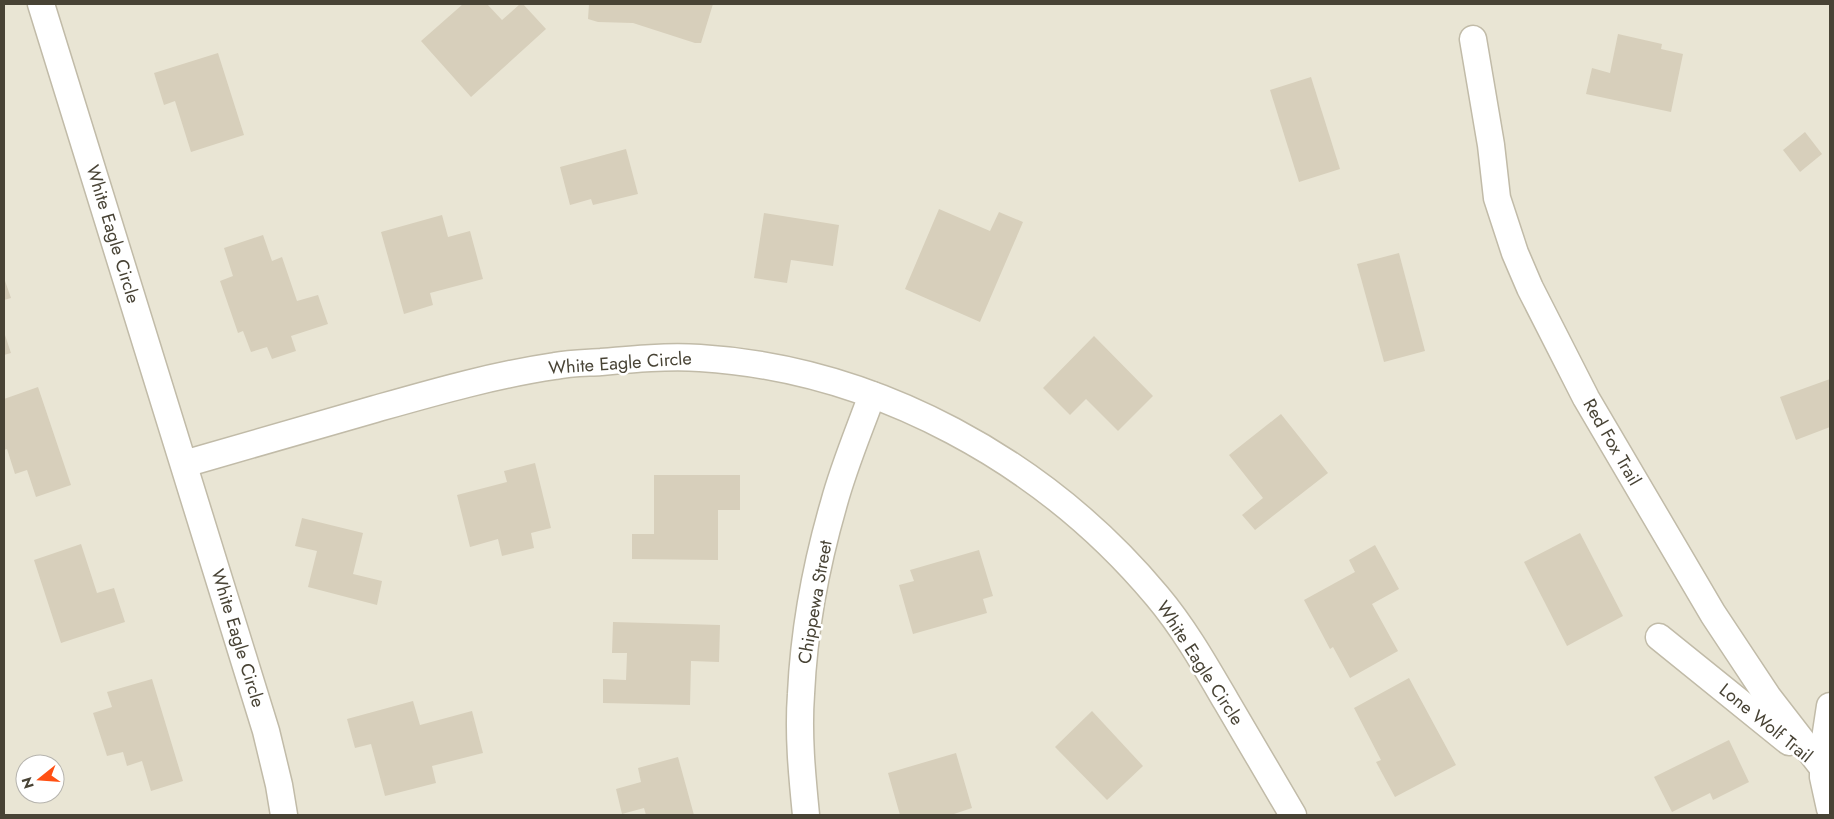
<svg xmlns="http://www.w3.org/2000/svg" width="1834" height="819" viewBox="0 0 1834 819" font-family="Jost,sans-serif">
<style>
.residential{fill:#e9e5d4;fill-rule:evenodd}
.building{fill:#d7cfbb}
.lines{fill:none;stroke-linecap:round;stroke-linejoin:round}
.minor-casing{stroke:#c1bba8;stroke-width:29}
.minor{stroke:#fff;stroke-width:26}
.labels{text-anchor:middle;stroke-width:5;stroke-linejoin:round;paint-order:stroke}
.street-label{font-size:18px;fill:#484335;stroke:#fff}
</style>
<rect width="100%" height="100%" fill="#f5f2e6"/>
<path class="residential" d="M4 4H1830V815H4ZM25 764H55V794H25Z"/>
<g class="building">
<path d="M463 4H487L502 20 520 4H523L546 29 471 97 421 41Z"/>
<path d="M589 4H713L701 43H695L633 23 598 22 588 19Z"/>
<path d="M1618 34 1662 44 1661 49 1683 54 1671 112 1586 94 1592 68 1610 73Z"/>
<path d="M218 53 244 135 191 152 175 101 164 105 154 73Z"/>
<path d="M1311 77 1340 169 1299 182 1270 90Z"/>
<path d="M1805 132 1822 154 1800 172 1783 150Z"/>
<path d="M626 149 638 194 593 205 591 199 570 205 560 167Z"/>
<path d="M939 209 990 231 999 212 1023 222 980 322 905 289Z"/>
<path d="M764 213 839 225 833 266 791 260 787 283 754 278Z"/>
<path d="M442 215 448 237 470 231 483 279 430 293 433 305 404 314 381 232Z"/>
<path d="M263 235 272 261 282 257 297 301 318 295 328 324 291 336 296 351 272 359 267 347 251 352 243 331 238 333 220 281 233 276 224 248Z"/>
<path d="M1399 253 1425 351 1384 362 1357 264Z"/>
<path d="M4 278 11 298 4 300Z"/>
<path d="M4 332 11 353 4 355Z"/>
<path d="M1094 336 1153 396 1118 431 1086 399 1070 415 1043 388Z"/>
<path d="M1830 379V427L1796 440 1780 397Z"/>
<path d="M38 387 71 485 36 497 27 470 15 474 7 449 4 450V399Z"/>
<path d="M1281 414 1328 473 1255 530 1242 515 1263 498 1229 455Z"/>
<path d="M535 463 551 528 531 533 534 548 502 556 498 539 470 547 457 495 507 482 504 471Z"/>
<path d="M654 475H740V510H718V560L632 559V534H654Z"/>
<path d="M302 518 363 533 353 574 382 581 377 605 308 587 317 551 295 546Z"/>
<path d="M1580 533 1623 616 1567 646 1524 562Z"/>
<path d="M81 544 97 593 114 588 125 622 61 643 34 560Z"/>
<path d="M1375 545 1399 589 1372 604 1398 651 1350 678 1333 647 1330 649 1304 600 1355 572 1349 560Z"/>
<path d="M979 550 993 596 983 599 987 613 913 634 899 585 914 581 910 570Z"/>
<path d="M613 622 720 625 719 662 691 661 690 705 603 703V679L626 680 627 653H612Z"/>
<path d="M1409 678 1456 765 1395 797 1376 762 1381 760 1354 708Z"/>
<path d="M152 679 183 781 151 791 142 761 127 766 123 752 107 756 93 713 112 707 107 692Z"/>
<path d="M413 701 420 725 472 711 483 753 432 766 436 783 385 796 371 744 355 748 347 719Z"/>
<path d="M1092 711 1143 766 1107 800 1055 747Z"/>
<path d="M1729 740 1749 782 1713 800 1710 793 1672 812 1654 777Z"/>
<path d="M956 753 972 808 954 814 955 815H900L888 773Z"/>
<path d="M678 757 694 815H646L644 808 622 814 616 789 641 782 638 768Z"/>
</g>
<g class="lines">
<g class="minor-casing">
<g id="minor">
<path d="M41 4 266 731 279 785 284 815"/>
<path d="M1473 39 1491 145 1497 198 1515 253 1530 288 1586 398 1713 614 1768 697 1823 768V777L1830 809"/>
<path d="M184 464C248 445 312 427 375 409 435 392 494 375 555 366 570 363 586 363 601 362 634 359 667 356 700 358 877 369 1045 462 1157 596 1184 628 1205 665 1226 701 1248 739 1271 777 1293 815"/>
<path d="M1659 637 1789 742"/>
<path d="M1823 768 1825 739 1830 706"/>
<path d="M806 815C802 775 798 734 801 694 804 629 816 565 834 503 844 466 859 431 872 395"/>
</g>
</g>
<use href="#minor" class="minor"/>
</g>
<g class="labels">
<g class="street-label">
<text transform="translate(113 234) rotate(73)" y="6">White Eagle Circle</text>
<text transform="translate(620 363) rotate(-4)" y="6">White Eagle Circle</text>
<text transform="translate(1612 442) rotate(60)" y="6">Red Fox Trail</text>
<text transform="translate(815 602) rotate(-80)" y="6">Chippewa Street</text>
<text transform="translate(238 638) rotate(73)" y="6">White Eagle Circle</text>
<text transform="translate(1200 663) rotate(57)" y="6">White Eagle Circle</text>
<text transform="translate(1766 723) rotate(39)" y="6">Lone Wolf Trail</text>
</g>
</g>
<rect width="1834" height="819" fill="none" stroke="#484335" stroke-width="10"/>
<g transform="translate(40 779) rotate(253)"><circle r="24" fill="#ffffff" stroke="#b6b4ae"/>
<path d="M0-4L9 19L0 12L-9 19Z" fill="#ff5013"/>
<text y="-8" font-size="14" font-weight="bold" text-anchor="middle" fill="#484335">N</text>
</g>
</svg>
